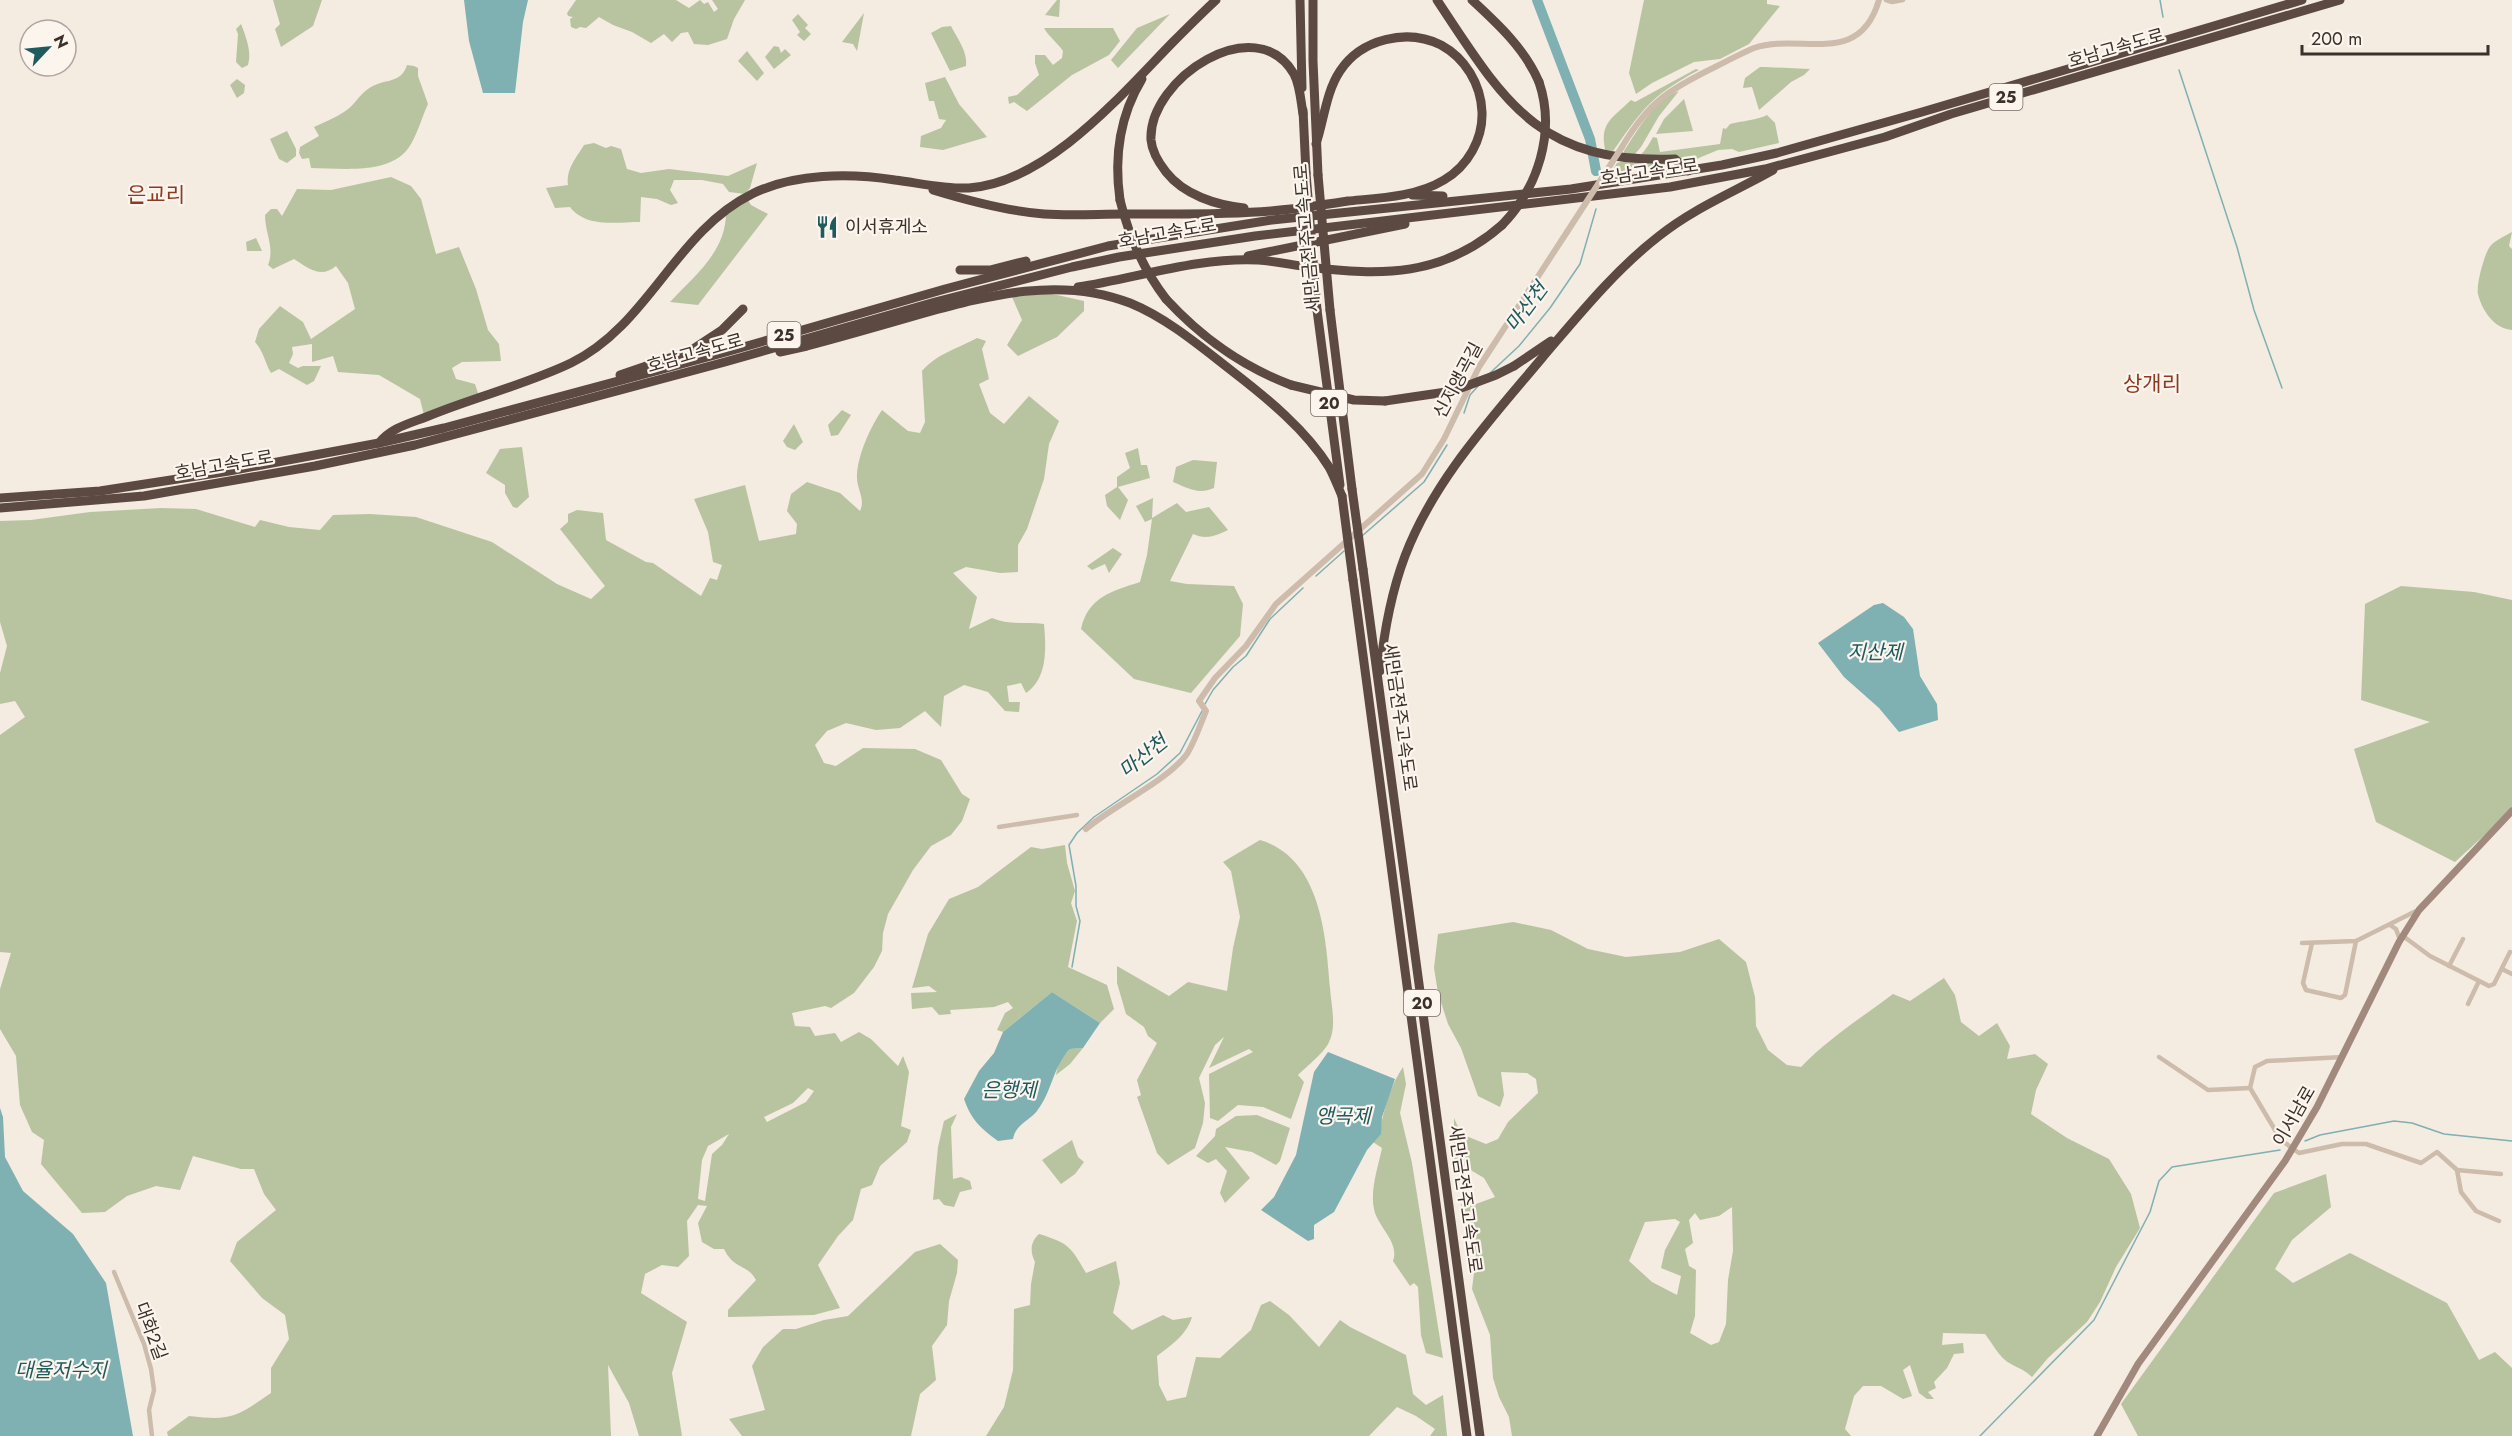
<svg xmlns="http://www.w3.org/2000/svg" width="2512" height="1436" viewBox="0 0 2512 1436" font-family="Jost,'Noto Sans KR',sans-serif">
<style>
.green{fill:#b8c4a0;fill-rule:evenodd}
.water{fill:#7fb0b2}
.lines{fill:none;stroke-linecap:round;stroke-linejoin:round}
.stream{stroke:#7fb0b2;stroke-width:1.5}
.river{stroke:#7fb0b2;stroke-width:10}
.minor{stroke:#cdbbac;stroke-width:4.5}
.tertiary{stroke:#cdbbac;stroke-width:6}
.secondary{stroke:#a18a7d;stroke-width:7}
.motorway{stroke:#5c4a42;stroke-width:9}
.tertiary-bridge{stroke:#cdbbac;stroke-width:6}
.motorway-bridge{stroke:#5c4a42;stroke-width:9}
.labels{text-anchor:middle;stroke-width:4.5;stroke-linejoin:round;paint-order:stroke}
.shield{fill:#fbf5ee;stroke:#756b66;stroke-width:1.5}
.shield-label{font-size:16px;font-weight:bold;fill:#3b302b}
.street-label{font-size:18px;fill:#3b302b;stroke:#fbf5ee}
.poi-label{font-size:18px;fill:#3b302b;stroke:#fbf5ee;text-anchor:start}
.water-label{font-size:20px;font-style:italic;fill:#1f5a5e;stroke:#fbf5ee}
.quarter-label{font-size:21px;fill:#8c3b22;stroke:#fbf5ee}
</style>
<rect width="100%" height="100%" fill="#f4ebe1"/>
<g class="green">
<path d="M273 0H322L313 26 281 47 275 29 280 24Z"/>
<path d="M576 0H676L689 8 700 0 704 4 708 2 714 12 718 9 712 0H745L734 19 727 39 708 45 694 44 688 32 681 33 672 42 664 34 651 43 632 32 613 25 599 17 586 28 580 27 576 29 571 27 570 19 573 17 568 16 567 13Z"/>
<path d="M1057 0H1060L1059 17 1045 15Z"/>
<path d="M1644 0H1767V4L1780 6 1749 44 1720 59 1694 62 1652 83 1636 94 1629 73Z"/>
<path d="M864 13 857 51 853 44 842 42Z"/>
<path d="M798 14 808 25 805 28 811 34 804 41 797 35 800 32 792 20Z"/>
<path d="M1170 14 1118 68 1111 60 1137 28Z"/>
<path d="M241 24C246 37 252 52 248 65L242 68 236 62 238 34 236 29Z"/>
<path d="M951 26C957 38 968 52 966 66L950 71 931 33 942 27Z"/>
<path d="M1044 28H1113L1120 41 1109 55 1072 75 1027 111 1014 102 1009 104 1008 97 1017 95 1039 75 1035 63V55H1045L1053 65 1062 58 1063 51C1057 42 1049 37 1044 28Z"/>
<path d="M774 46 779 47 781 53 785 49 791 55 774 69 765 57Z"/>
<path d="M747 51 764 73 757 81 738 61Z"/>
<path d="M407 65 414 66 418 68V76L428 104C422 117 418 132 411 144 393 176 342 168 311 168L309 158 302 159 299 153 300 147 319 136 314 127C324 122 335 118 344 112 354 106 359 95 368 89 382 78 401 85 407 65Z"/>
<path d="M1760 67H1765L1810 69 1804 75 1791 82 1759 110 1752 87 1743 88 1745 78Z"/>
<path d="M1696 69 1699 70C1649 96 1640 113 1609 157H1607C1598 124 1609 121 1631 100L1635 102Z"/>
<path d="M945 77 959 104 987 137 943 150 920 147 921 136 941 128 946 120 939 119 934 101H929L925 83Z"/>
<path d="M237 79 245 85 244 93 237 98 230 85Z"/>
<path d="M1679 91 1659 116 1641 147 1635 154 1624 156V151C1638 130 1654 99 1679 91Z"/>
<path d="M1684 99 1693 131 1656 134 1664 119Z"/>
<path d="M1767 115 1775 123 1779 143 1739 152 1732 149 1718 150 1694 160 1610 174 1617 163C1639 158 1642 157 1653 137L1657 138 1660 152 1720 144 1723 128 1726 129 1730 124C1741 121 1758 120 1767 115Z"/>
<path d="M287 131 296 149V156L287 163 279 159 270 139Z"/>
<path d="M594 143 606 148 611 146 621 149 627 169 641 173 669 169 728 176 757 163 750 188 745 194 729 192 723 184 702 180H674L670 190 678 203 671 205 657 199 641 197 640 222C616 222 586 228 570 207L555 208 546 188 568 185C566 169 576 158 584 145Z"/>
<path d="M391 177 411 186 421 199 436 254 459 247 476 289 488 330 499 344 501 361 462 362 452 368 456 379 475 384 480 399 424 415 420 399 379 375 338 372 333 356 312 362V344L292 347 293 354 289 363 298 368 303 366H321L314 381 307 385 279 369 271 373C264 361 264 352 255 342L259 329 280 306 303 322 311 339 355 309 348 283 336 266C321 279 308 268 294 259L273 269 268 265C275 248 265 233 265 215L271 209H277L282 216 297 189 331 190Z"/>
<path d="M747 199 751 205 768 214 698 305 670 302C695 275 727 251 726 211Z"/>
<path d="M2512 232 2509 246 2512 249V330C2495 329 2482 311 2478 294 2476 285 2484 256 2489 248 2493 241 2505 236 2512 232Z"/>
<path d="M256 238 262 251H247L246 242Z"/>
<path d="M1039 291 1084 301V311L1057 337 1018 356 1007 345 1022 320 1012 297Z"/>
<path d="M977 338 986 341 982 349 989 379 979 384 990 413 1004 424 1029 396 1059 421 1049 444 1044 479 1027 529 1018 545V572L1000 573 966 567 953 573 977 597 969 629 992 618C1008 625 1026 622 1044 624 1046 648 1048 678 1026 693L1021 683 1007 686 1009 702H1020L1019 712 1005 711 988 692 964 685 944 696 941 727 925 711 900 728 876 730 846 723 827 731 815 745 824 763 836 766 863 748 915 749 941 760 962 794 970 799 962 821 951 835 931 846 913 870 888 914 883 933 882 951 874 967 854 993 831 1008 825 1006 792 1013 795 1026 810 1027 815 1036 835 1033 841 1042 859 1032 871 1039 898 1066 903 1056 909 1072 901 1126 911 1130 907 1142 880 1166 872 1185 861 1189 853 1220 838 1236 818 1265 840 1308 814 1315 728 1317V1310L756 1280C748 1264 734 1270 724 1249H714L702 1242 698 1223 707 1206 698 1205 687 1221 689 1256 678 1267 662 1265 645 1274 641 1293 687 1322 672 1373 682 1436H639L629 1403 608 1365 611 1436H168L167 1432 189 1416C232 1421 236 1417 271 1393V1368L289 1339 285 1315 262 1298 230 1261 237 1242 276 1210 264 1194 254 1169H241L193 1156 180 1190 156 1186 127 1196 105 1212 82 1213 41 1164 44 1140 32 1132 20 1105 16 1056 0 1029V989L11 953 0 952V735L25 717 15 701 0 704V673L7 646 0 622V521L31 520 90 512 161 508 196 509 255 527 260 520 289 527 320 530 333 515 370 514 416 517 492 542 557 584 591 599 605 586 560 529 568 522V514L577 510 603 513 606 540 646 562 653 563 701 596 710 578 717 580 722 565 713 562 708 532 694 499 745 485 759 541 796 534 797 524 787 511 791 494 807 482 840 493 860 511C866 498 856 489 857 475 858 454 871 426 882 410L908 431 920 433 925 422 922 371C938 353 957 349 977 338ZM808 1088 814 1091 806 1102 767 1122 764 1117 793 1103ZM729 1134 722 1145 712 1154 705 1201 698 1199 702 1160 708 1146Z"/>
<path d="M842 410 851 415 838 435 831 436 828 425Z"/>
<path d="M794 424 803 442 795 450 787 447 783 441Z"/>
<path d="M522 447 529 497 517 508 513 507 505 493V485L486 473 500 449Z"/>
<path d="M1138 448 1141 465H1147L1150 478 1118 487 1128 500 1120 520 1107 506 1105 495 1117 487V477L1130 468 1125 453Z"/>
<path d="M1193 460 1217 462 1214 488C1198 495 1188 488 1173 482L1176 467Z"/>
<path d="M1153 498 1152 518 1177 503 1186 512 1209 507 1228 530C1215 536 1206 540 1193 534L1170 581 1187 584 1234 586 1243 604 1240 636 1191 693 1134 679 1081 629C1088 597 1112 591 1140 582L1147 555 1152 519 1145 522 1136 506Z"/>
<path d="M1113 548 1122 554 1109 573 1105 564 1092 570 1087 566Z"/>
<path d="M2401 586 2474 592 2512 600V810L2455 862 2376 822 2354 749 2430 722 2361 700 2365 604Z"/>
<path d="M1260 840C1321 858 1326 936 1330 988 1331 1004 1337 1027 1329 1042 1325 1052 1306 1067 1298 1075L1304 1082 1291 1119 1263 1107 1238 1105 1218 1121 1210 1118 1209 1074 1253 1052 1249 1049 1209 1068 1224 1037 1215 1045 1199 1078 1205 1103 1203 1123 1195 1148 1168 1165 1157 1153 1137 1097 1141 1095 1137 1080 1157 1043 1148 1036 1144 1027 1126 1014 1117 983V966L1169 996 1188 982 1227 991 1233 948 1240 917 1231 871 1223 862Z"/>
<path d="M1065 845 1067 863 1075 891 1071 903 1077 921 1068 967 1107 985 1114 1009 1100 1023 1052 992 1003 1032 997 1030 1005 1013 1013 1008 1008 1002 994 1007 950 1010 951 1014 939 1015 932 1007 912 1009 911 993 937 992 929 986 912 988 928 934 949 899 978 887 1031 847 1042 849Z"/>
<path d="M1513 922 1551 930 1588 949 1626 957 1680 952 1719 939 1746 962 1755 997 1756 1026 1768 1050 1787 1065 1801 1067C1829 1038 1861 1018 1893 994L1910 1001 1944 978 1955 995 1961 1022 1979 1036 1997 1023 2010 1046 2007 1059 2035 1054 2048 1064 2036 1090 2031 1114 2067 1138 2109 1159 2131 1194 2140 1228 2116 1267 2100 1302 2087 1322 2048 1358 2032 1377C2025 1370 2020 1369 2011 1364 1999 1358 1993 1344 1985 1334L1943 1333 1942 1345 1963 1343 1964 1353 1954 1354 1947 1368 1934 1382 1936 1388 1928 1392 1934 1399H1927L1919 1393 1910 1365 1903 1370 1912 1396 1903 1399 1881 1386H1863L1854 1396 1845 1429 1851 1436H1512L1509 1417 1499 1397 1493 1378 1490 1335 1472 1289 1476 1257 1461 1204H1476L1495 1197 1484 1178 1454 1160V1118L1461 1134 1486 1144 1498 1139 1508 1122 1538 1093 1536 1079 1527 1073 1501 1072 1504 1095 1500 1107 1478 1096 1461 1048 1448 1024 1438 993 1434 968 1438 934ZM1732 1207 1733 1251 1728 1280 1726 1324 1719 1342 1711 1345 1690 1333 1695 1316 1696 1270 1689 1266 1685 1249 1693 1243 1689 1220 1695 1213 1700 1220 1719 1216ZM1675 1219 1680 1222 1665 1250 1661 1268 1681 1276 1677 1295 1652 1282 1629 1261 1645 1222Z"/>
<path d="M1083 1048 1070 1064 1056 1075 1059 1061 1070 1049Z"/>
<path d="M1403 1067 1406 1084 1400 1113 1412 1163 1443 1358 1426 1353 1421 1335 1418 1287 1414 1283 1410 1286 1393 1261C1400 1242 1377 1226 1374 1209 1370 1190 1378 1167 1382 1148L1373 1142C1382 1133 1380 1127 1383 1116 1387 1099 1393 1082 1403 1067Z"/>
<path d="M957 1114 951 1127 953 1179 961 1177 970 1181 972 1189 960 1192 954 1207 944 1205 939 1199 933 1200 938 1147 944 1121Z"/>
<path d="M1257 1115 1290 1128 1280 1161 1276 1165 1252 1152 1225 1147 1250 1178 1225 1203 1220 1193 1227 1171 1216 1159 1208 1163 1196 1156 1215 1136 1216 1129 1236 1116Z"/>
<path d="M1072 1140 1078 1157 1084 1162 1075 1174 1061 1184 1042 1160Z"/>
<path d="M2326 1174 2331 1207 2292 1240 2275 1269 2293 1283 2350 1253 2447 1303 2479 1360 2495 1352 2512 1368V1436H2138L2121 1404 2274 1193Z"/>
<path d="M1039 1234C1069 1243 1071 1247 1086 1273L1116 1261 1120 1283 1113 1313 1132 1330 1163 1315 1173 1320 1192 1317C1186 1336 1171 1345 1157 1356L1159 1385 1167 1401 1186 1397 1196 1357 1220 1358 1251 1330 1261 1305 1270 1301 1289 1315 1319 1347 1340 1320 1350 1327 1406 1355 1413 1394 1426 1405 1443 1395 1447 1436H1430L1435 1429 1416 1416 1397 1407 1369 1436H986L1004 1407 1013 1370 1014 1309 1030 1305 1031 1284 1035 1262C1030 1252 1030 1242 1039 1234Z"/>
<path d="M940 1244 958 1260 957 1273 949 1301 947 1325 932 1346 936 1380 920 1394 911 1436H742L729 1419 765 1410 752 1366 763 1347 783 1329H796L824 1320 848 1316 915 1252Z"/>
</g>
<g class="water">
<path d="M464 0H528L523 22 515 93H483L469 41Z"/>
<path d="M1883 603 1904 617 1913 629 1920 676 1937 704 1938 720 1899 732 1879 708 1844 677 1818 643 1874 605Z"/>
<path d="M1052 992 1100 1023 1083 1048 1070 1049C1053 1066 1052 1092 1037 1111 1029 1121 1015 1125 1013 1139L998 1141C980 1128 971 1119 964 1099L979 1071 994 1053 1003 1032Z"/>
<path d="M1328 1052 1395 1079 1382 1117 1381 1134 1367 1150 1334 1212 1314 1225V1239L1308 1241 1261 1210 1274 1197 1296 1155 1314 1072Z"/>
<path d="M0 1108 3 1117 5 1157 23 1191 73 1234 106 1283 133 1436H0Z"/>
</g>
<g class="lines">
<g class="stream">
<path d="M2160 0 2163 17"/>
<path d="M2179 70 2237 247 2254 310 2282 388"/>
<path d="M1490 373 1519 346 1550 308 1580 264 1596 209"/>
<path d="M1464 413 1470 395 1479 385"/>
<path d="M1362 536 1424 482 1447 445"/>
<path d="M1316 576 1344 551"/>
<path d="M1205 704 1213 690 1233 667 1246 656 1270 619 1303 588"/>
<path d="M1072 967 1080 921 1076 906V886L1069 845 1077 833 1094 817 1157 774 1180 753 1202 711"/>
<path d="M2305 1141 2320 1135 2394 1121 2412 1123 2444 1134 2512 1141"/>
<path d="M1980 1436 2094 1320 2150 1212 2159 1181 2172 1167 2280 1150"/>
</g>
<path class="river" d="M1537 0 1590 139 1596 171"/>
<g class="minor">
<path d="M1886 0 1892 2 1903 0"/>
<path d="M999 827 1077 815"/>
<path d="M2390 925 2396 929 2400 940"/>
<path d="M2403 936 2430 956 2489 986 2494 984 2510 952"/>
<path d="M2302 943 2356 941 2416 911"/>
<path d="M2312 943 2303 983 2306 990 2341 998 2345 995 2356 941"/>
<path d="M2449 966 2463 939"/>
<path d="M2502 969 2512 974"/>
<path d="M2468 1004 2479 981"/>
<path d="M2159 1057 2208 1090 2250 1088"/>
<path d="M2343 1057 2267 1061 2255 1067 2250 1088 2281 1140 2299 1153 2342 1144H2366L2421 1163 2437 1152 2457 1170 2461 1192 2476 1211 2499 1221"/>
<path d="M2457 1170 2501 1174"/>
<path d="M114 1272 144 1344 151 1369 154 1390 149 1410 152 1436"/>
</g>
<g class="tertiary">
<path d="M1622 147C1649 101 1670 89 1717 66 1729 60 1742 53 1754 48 1800 32 1859 69 1879 0"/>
<path d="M1086 829C1114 805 1167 781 1187 754 1195 741 1200 725 1206 711L1199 701 1215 678 1246 646 1276 604 1422 474 1444 439 1479 367 1567 232"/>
</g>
<path class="secondary" d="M2097 1436 2138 1364 2285 1161 2317 1107 2399 942 2419 910 2512 811"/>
<g class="motorway">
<path d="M1300 0 1302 88"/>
<path d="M1313 0V61L1318 175"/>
<path d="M1437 0C1505 103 1539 164 1675 159L1688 171"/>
<path d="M1472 0C1498 24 1525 49 1539 82"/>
<path d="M1303 110 1306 173"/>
<path d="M933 190C969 201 1006 211 1044 214 1071 216 1098 214 1126 214 1174 214 1223 215 1271 211 1296 209 1322 205 1348 201 1379 198 1416 197 1444 180 1468 166 1483 139 1482 112 1481 84 1465 58 1441 45 1407 28 1361 39 1340 71 1326 92 1324 120 1316 144"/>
<path d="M1412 195 1443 196"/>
<path d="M1120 200C1114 158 1119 117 1142 79"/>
<path d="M1244 208C1216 205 1184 195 1166 172 1159 163 1152 152 1151 140 1148 79 1256 8 1294 74 1300 85 1301 102 1303 114"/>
<path d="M1248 256 1405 224"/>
<path d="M960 270H990L1026 261"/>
<path d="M1078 287C1137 278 1198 257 1258 260 1275 261 1292 265 1308 267 1382 276 1443 277 1502 225"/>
<path d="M1166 299C1202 338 1241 366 1291 385"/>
<path d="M1317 310 1340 485"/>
<path d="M1330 310 1352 489"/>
<path d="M780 352 807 346C845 336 883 325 921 314 990 295 1060 276 1130 303 1167 318 1201 347 1232 371 1267 398 1306 430 1329 467 1334 476 1338 487 1342 496"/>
<path d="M1514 366 1551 341"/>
<path d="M620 375 690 351 722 330 743 309"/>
<path d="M1385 401 1453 391"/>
<path d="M379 443C391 428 408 424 426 417 474 397 525 385 571 363 649 325 675 232 752 194 794 173 850 173 895 180 919 183 945 189 969 188 1047 183 1122 94 1173 42 1187 28 1201 14 1216 0"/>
<path d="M0 498 100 491 229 471 379 443 444 428 726 352 945 289 1108 246 1272 220 1571 189 1722 165 1777 153 1922 112 2302 0"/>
<path d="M0 508 144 496 315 466 415 445 725 362 935 302 1072 267 1119 257 1255 236 1670 187 1765 169 1885 137 1951 114 2340 0"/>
<path d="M1363 569 1480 1436"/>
<path d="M1353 580 1467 1436"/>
<path d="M1380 671C1384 632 1391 593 1405 556 1434 480 1491 419 1542 358 1578 316 1615 270 1659 236 1694 208 1734 192 1773 170"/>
</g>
<path class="tertiary-bridge" d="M1567 232 1622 147"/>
<g class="motorway-bridge">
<path d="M1306 173 1317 310"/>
<path d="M1318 175 1330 310"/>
<path d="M1120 200C1129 237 1143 269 1166 299"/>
<path d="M1502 225C1538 188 1556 132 1539 82"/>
<path d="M1291 385 1354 400 1385 401"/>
<path d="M1453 391 1496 375 1514 366"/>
<path d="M1352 489 1363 569"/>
<path d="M1342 496 1353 580"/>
</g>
</g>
<defs>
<g id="restaurant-bare" transform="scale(1.8)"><path d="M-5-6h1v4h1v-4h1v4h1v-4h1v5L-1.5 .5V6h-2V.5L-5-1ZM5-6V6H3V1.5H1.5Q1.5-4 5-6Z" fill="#1f5a5e" stroke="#fbf5ee" stroke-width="2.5" paint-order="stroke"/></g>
</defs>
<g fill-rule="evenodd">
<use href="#restaurant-bare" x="827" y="227"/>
</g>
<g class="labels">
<g class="shield">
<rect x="1989.5" y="84" width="33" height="26" rx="4.5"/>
<rect x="767.5" y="322" width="33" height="26" rx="4.5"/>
<rect x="1311" y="390" width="36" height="26" rx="4.5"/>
<rect x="1404" y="990" width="36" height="26" rx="4.5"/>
</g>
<g class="shield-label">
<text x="2006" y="103">25</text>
<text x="784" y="341">25</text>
<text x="1329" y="409">20</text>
<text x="1422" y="1009">20</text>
</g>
<g class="street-label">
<text transform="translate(2116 48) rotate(-16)" y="6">호남고속도로</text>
<text transform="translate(1649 172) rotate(-8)" y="6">호남고속도로</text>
<text transform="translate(1167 233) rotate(-10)" y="6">호남고속도로</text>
<text transform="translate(1307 238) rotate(-95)" y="6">새만금전주고속도로</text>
<text transform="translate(695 353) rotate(-16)" y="6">호남고속도로</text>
<text transform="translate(1458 380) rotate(-62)" y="6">신지앵곡길</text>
<text transform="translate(224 465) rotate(-10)" y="6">호남고속도로</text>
<text transform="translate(1400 717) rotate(82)" y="6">새만금전주고속도로</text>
<text transform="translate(2294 1116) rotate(-60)" y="6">이서남로</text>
<text transform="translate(1465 1199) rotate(82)" y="6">새만금전주고속도로</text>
<text transform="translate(151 1331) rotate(70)" y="6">대화2길</text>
</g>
<g class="poi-label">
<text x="845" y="233">이서휴게소</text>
</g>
<g class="water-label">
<text transform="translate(1526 307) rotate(-53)" y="7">마산천</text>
<text x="1875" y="659">지산제</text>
<text transform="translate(1143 756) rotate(-39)" y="7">마산천</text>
<text x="1009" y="1097">은행제</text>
<text x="1343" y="1123">앵곡제</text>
<text x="61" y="1377">대율저수지</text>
</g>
<g class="quarter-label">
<text x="156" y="202">은교리</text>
<text x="2152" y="391">상개리</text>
</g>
</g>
<g transform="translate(48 48) rotate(64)"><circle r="28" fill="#fbf5ee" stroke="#aea6a0" stroke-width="1.5"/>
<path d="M0-4.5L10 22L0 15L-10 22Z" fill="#1f5a5e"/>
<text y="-9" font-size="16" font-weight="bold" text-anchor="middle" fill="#3b302b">N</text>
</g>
<path d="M2302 45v9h186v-9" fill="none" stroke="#3b302b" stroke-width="3"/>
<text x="2311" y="45" font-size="18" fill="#3b302b" stroke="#fbf5ee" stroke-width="4.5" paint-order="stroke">200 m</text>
</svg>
